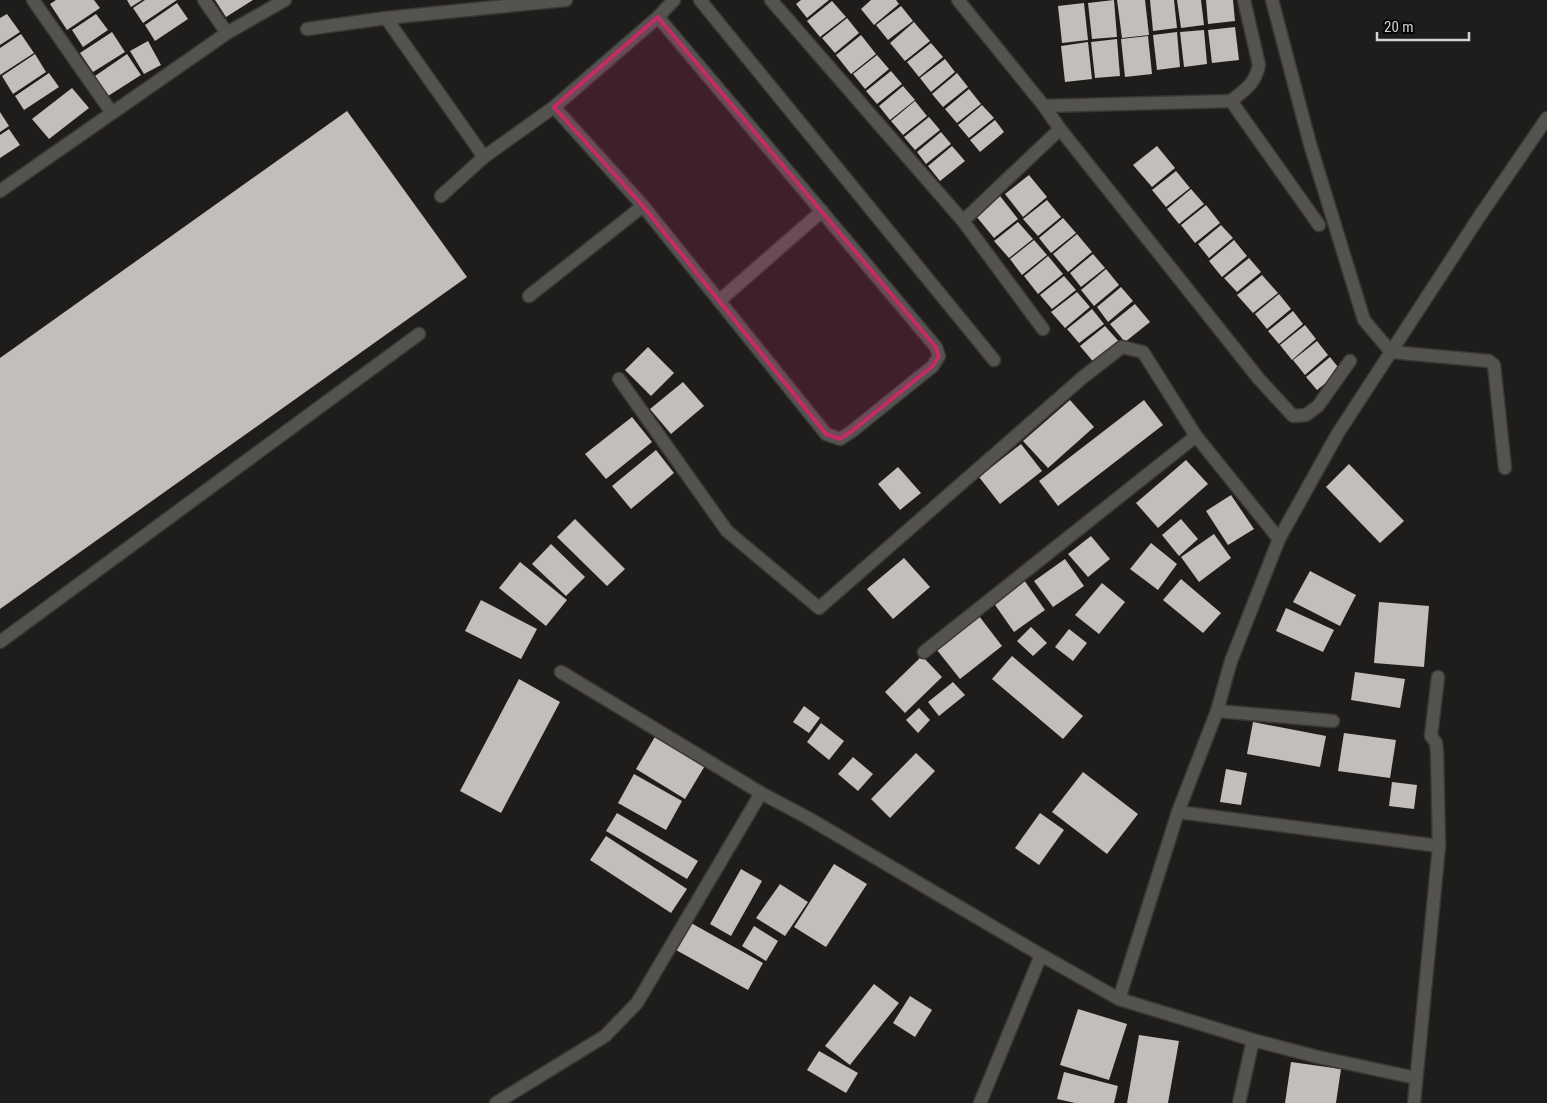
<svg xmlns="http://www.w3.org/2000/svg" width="1547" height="1103" viewBox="0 0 1547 1103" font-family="'Roboto Condensed',sans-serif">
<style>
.building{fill:#c1bebb}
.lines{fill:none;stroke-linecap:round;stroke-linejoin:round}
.minor-casing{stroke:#3a3837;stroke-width:15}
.minor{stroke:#555350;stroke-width:12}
.marked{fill:#c42b67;fill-opacity:0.2;stroke:#c42b67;stroke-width:4;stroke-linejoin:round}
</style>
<rect width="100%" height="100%" fill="#1f1d1b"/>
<g class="building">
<path d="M56 0H94L100 8 67 30 50 4Z"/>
<path d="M127 0H142L131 7Z"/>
<path d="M145 0H177L143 23 133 8Z"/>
<path d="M215 0H253L226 17Z"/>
<path d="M801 0H829L807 18 796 4Z"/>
<path d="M871 0H896L899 4 874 25 861 9Z"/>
<path d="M1114 0 1117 37 1092 39 1088 3Z"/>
<path d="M1117 0H1145L1149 35 1122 38Z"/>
<path d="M1150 0H1174L1177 28 1153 31Z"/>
<path d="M1177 0H1201L1204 25 1181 28Z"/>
<path d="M1206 0H1233L1235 21 1208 24Z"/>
<path d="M832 1 846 17 820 37 807 21Z"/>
<path d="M177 3 188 19 155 41 145 25Z"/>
<path d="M1084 3 1088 40 1062 43 1058 6Z"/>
<path d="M901 6 913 21 888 40 876 25Z"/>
<path d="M7 14 20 32 0 45V18Z"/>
<path d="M96 14 108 30 83 47 72 30Z"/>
<path d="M847 18 859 33 835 53 822 38Z"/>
<path d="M914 22 930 41 905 61 890 43Z"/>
<path d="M1235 27 1239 60 1212 63 1208 30Z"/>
<path d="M1204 30 1207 64 1184 67 1180 32Z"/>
<path d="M112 32 125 52 93 72 80 53Z"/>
<path d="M1177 32 1180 67 1157 70 1153 35Z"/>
<path d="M21 34 34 53 0 75V48Z"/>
<path d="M861 35 876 54 851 74 836 55Z"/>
<path d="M1148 36 1152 74 1125 77 1121 39Z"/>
<path d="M1117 39 1120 76 1095 78 1091 42Z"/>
<path d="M148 41 161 65 144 74 130 51Z"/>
<path d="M1088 42 1092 79 1065 82 1061 46Z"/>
<path d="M931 43 943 57 919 77 907 62Z"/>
<path d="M35 54 46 72 13 94 2 76Z"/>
<path d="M127 54 141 75 108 96 95 76Z"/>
<path d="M877 55 889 69 865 89 853 74Z"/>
<path d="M945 59 955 72 931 92 920 78Z"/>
<path d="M891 71 902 84 877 104 866 91Z"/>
<path d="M49 73 59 87 24 110 15 96Z"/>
<path d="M957 73 968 87 943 107 932 94Z"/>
<path d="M903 86 915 100 890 120 879 106Z"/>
<path d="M72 88 89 108 49 139 32 119Z"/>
<path d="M969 89 981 104 957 123 945 109Z"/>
<path d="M915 101 927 116 903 135 891 121Z"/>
<path d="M982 105 994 118 969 138 958 125Z"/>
<path d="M347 111 467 277 0 609V358Z"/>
<path d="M0 112 9 126 0 132Z"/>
<path d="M929 117 940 130 915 150 904 137Z"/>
<path d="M995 120 1004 132 980 152 970 140Z"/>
<path d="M9 129 20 145 0 158V135Z"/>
<path d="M941 132 951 144 926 164 917 152Z"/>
<path d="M952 146 965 161 940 181 928 166Z"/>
<path d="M1157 146 1175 168 1152 187 1133 165Z"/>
<path d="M1176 171 1190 188 1166 207 1152 190Z"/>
<path d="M1029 175 1047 197 1023 217 1005 194Z"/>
<path d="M1191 189 1204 204 1179 224 1167 209Z"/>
<path d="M1000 196 1018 219 994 238 976 216Z"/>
<path d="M1047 200 1061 217 1038 236 1023 219Z"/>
<path d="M1206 205 1220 223 1195 243 1181 225Z"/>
<path d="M1063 218 1076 233 1051 253 1039 238Z"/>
<path d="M1018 222 1033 239 1009 258 994 241Z"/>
<path d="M1221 225 1233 238 1209 258 1198 244Z"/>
<path d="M1077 234 1092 252 1068 272 1053 254Z"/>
<path d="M1034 240 1047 255 1022 275 1010 259Z"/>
<path d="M1234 240 1247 256 1222 277 1209 261Z"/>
<path d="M1093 254 1105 268 1081 287 1070 273Z"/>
<path d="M1048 256 1063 274 1038 294 1024 276Z"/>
<path d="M1249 258 1261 272 1237 292 1224 278Z"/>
<path d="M1106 269 1119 285 1094 306 1081 290Z"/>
<path d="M1262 275 1278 293 1253 313 1237 295Z"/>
<path d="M1064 276 1076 290 1052 309 1040 295Z"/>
<path d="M1121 287 1133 301 1108 322 1097 307Z"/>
<path d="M1077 292 1090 307 1065 328 1051 312Z"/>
<path d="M1279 294 1291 309 1267 329 1255 314Z"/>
<path d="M1135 304 1150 322 1125 342 1110 324Z"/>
<path d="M1092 309 1104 324 1079 343 1067 329Z"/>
<path d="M1293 311 1303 324 1279 344 1268 331Z"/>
<path d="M1305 325 1316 339 1292 360 1280 345Z"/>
<path d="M1105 326 1121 344 1096 365 1080 346Z"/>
<path d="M1317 341 1328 355 1305 375 1293 360Z"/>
<path d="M648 347 674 373 651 396 625 370Z"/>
<path d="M1330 357 1341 371 1317 390 1306 377Z"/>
<path d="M683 382 704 406 671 434 650 409Z"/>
<path d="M1070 400 1094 427 1048 468 1023 441Z"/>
<path d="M1144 400 1163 425 1058 506 1039 481Z"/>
<path d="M632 417 652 442 606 479 585 454Z"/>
<path d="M1021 444 1042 471 1000 504 979 477Z"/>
<path d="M656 450 674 473 631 509 612 486Z"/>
<path d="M1186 460 1208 484 1158 528 1136 503Z"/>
<path d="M1349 464 1404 521 1380 543 1326 487Z"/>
<path d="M898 467 921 493 900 510 878 484Z"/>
<path d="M1231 495 1254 529 1228 545 1206 511Z"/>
<path d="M575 519 625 569 607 586 557 537Z"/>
<path d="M1181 519 1198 539 1179 556 1162 535Z"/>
<path d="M1214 534 1231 558 1199 582 1181 557Z"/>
<path d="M1091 536 1110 559 1088 577 1068 554Z"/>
<path d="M1151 543 1177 564 1158 590 1130 569Z"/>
<path d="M551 544 585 577 566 596 532 564Z"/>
<path d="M904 558 930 587 893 619 867 589Z"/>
<path d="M1065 559 1084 586 1053 607 1034 581Z"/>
<path d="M520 562 567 600 546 626 499 588Z"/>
<path d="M1310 571 1356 595 1340 626 1293 602Z"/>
<path d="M1181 579 1221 613 1203 633 1163 600Z"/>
<path d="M1024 580 1045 610 1014 632 993 602Z"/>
<path d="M1102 583 1125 602 1099 634 1075 615Z"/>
<path d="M481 600 537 629 521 659 465 631Z"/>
<path d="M1379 602 1429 606 1424 667 1374 663Z"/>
<path d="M1286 608 1334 630 1323 652 1276 631Z"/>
<path d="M979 616 1002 646 960 679 937 650Z"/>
<path d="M1031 627 1047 643 1033 656 1017 641Z"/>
<path d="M1069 629 1087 643 1073 661 1055 647Z"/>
<path d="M922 656 942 677 905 713 885 692Z"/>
<path d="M1012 656 1083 716 1063 739 992 679Z"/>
<path d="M1355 672 1405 679 1400 708 1351 700Z"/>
<path d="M519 679 560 702 501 813 460 791Z"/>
<path d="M953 682 965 695 939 716 928 702Z"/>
<path d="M804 706 820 718 809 733 793 722Z"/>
<path d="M919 708 930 720 918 733 906 720Z"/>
<path d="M1253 722 1326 736 1320 767 1247 754Z"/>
<path d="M821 723 844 741 829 760 807 742Z"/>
<path d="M1344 733 1396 740 1390 778 1338 771Z"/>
<path d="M656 735 706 764 685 799 636 769Z"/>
<path d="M916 753 935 771 890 818 871 799Z"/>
<path d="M853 757 873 774 858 791 838 774Z"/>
<path d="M1226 769 1247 773 1241 805 1220 802Z"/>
<path d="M1083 772 1138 814 1107 854 1052 812Z"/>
<path d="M634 774 682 801 666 830 618 803Z"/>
<path d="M1392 782 1417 785 1414 809 1389 806Z"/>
<path d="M617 813 698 861 687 879 606 831Z"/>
<path d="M1040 813 1064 830 1039 865 1015 848Z"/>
<path d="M606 836 687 889 671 913 590 860Z"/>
<path d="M834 864 867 884 826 947 794 927Z"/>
<path d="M741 869 762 881 731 936 710 924Z"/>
<path d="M780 884 808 902 785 936 756 918Z"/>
<path d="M691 923 763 963 748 990 676 950Z"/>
<path d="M754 926 778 941 766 961 742 946Z"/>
<path d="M874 984 899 1003 850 1065 825 1046Z"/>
<path d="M910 996 932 1010 915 1037 893 1023Z"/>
<path d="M1078 1009 1127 1024 1109 1080 1060 1065Z"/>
<path d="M1139 1035 1179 1041 1168 1103H1127Z"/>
<path d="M819 1051 858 1073 846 1093 807 1070Z"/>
<path d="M1291 1062 1341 1069 1336 1103H1285Z"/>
<path d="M1064 1072 1118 1086 1114 1103H1075L1057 1099Z"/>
</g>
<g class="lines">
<g class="minor-casing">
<g id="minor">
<path d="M33 0 112 113"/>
<path d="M204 0 227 33"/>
<path d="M700 0 994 360"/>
<path d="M771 0 963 221 1043 329"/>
<path d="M958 0 1044 106 1060 129 1259 379 1293 416 1306 415 1318 406 1350 361"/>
<path d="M1272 0 1310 144 1364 320 1391 352 1489 361 1494 365 1505 468"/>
<path d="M386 18 566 0"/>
<path d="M307 29 386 18 484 157"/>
<path d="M1231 101 1319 225"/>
<path d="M1044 106 1231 101C1246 89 1255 84 1259 65L1244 0"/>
<path d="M554 107 643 206 826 434 840 439 851 432 933 366 939 356 936 347 658 17"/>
<path d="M0 191 227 33 285 0"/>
<path d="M441 196 484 157 554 107 658 17 674 0"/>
<path d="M963 221 1060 129"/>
<path d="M529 296 643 206"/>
<path d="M719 301 822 211"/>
<path d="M619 379 727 531 819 608 1082 378 1122 347 1143 352 1196 436 1279 539"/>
<path d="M0 642 419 334"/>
<path d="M924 652 1196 436"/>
<path d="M561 672 761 793 808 818 1041 955 1119 999 1253 1040 1318 1057 1416 1078"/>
<path d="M1217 711 1333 721"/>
<path d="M1178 812 1439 846"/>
<path d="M1119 999 1178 812 1217 711 1231 661 1279 539 1338 433 1479 217 1547 118"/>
<path d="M496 1103 605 1036 637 1003 761 793"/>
<path d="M980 1103 1041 955"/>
<path d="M1239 1103 1253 1040"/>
<path d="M1414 1103 1439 846 1437 753 1436 743 1431 736 1438 677"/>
</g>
</g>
<use href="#minor" class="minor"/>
</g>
<path class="marked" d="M658 17 936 347 939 356 933 366 851 432 840 439 826 434 643 206 554 107Z"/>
<path d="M1377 32v8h92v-8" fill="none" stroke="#d4d3d1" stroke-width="2.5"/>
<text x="1384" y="32" font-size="15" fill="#d4d3d1" stroke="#080707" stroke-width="4" paint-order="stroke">20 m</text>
</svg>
